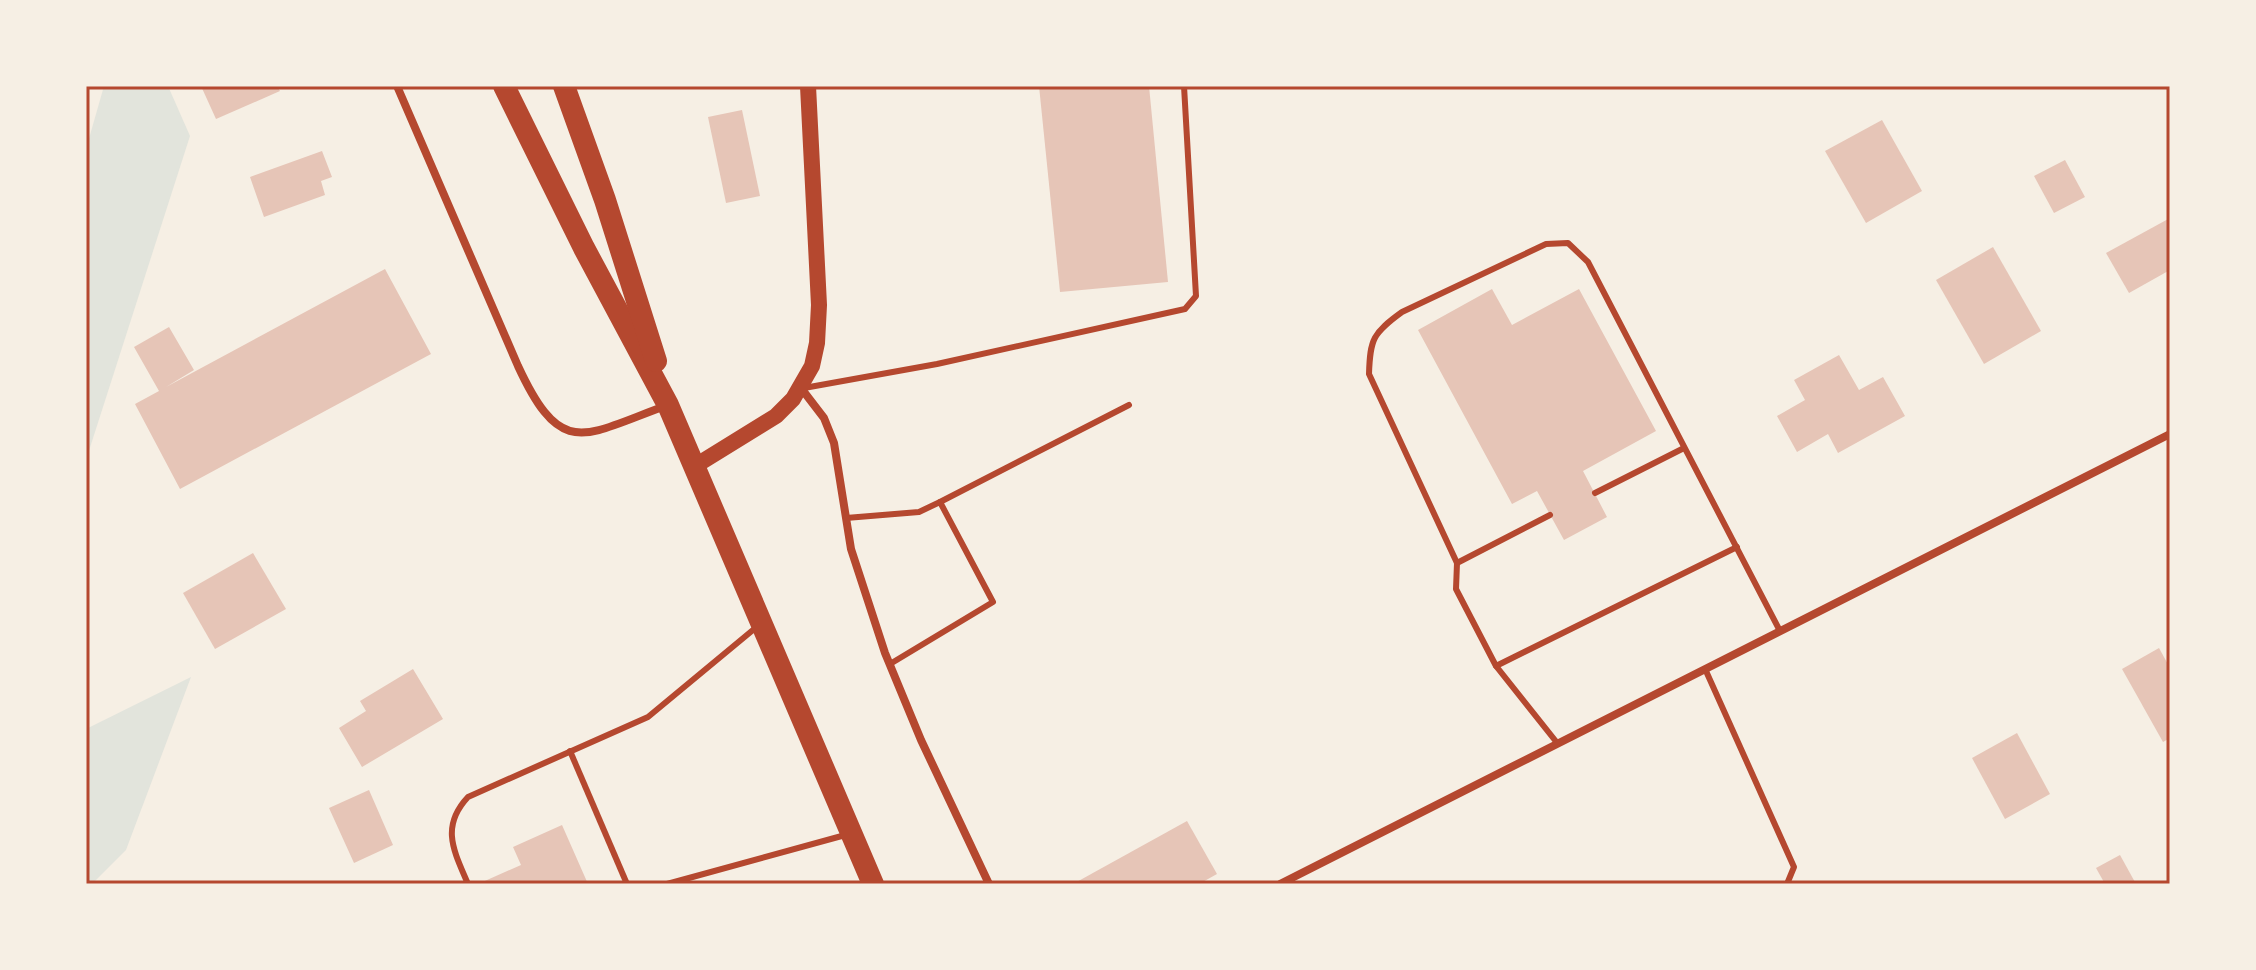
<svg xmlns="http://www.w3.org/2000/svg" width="2256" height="970" viewBox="0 0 2256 970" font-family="'Work Sans',sans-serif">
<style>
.green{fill:#e2e4dc}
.building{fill:#e6c5b7}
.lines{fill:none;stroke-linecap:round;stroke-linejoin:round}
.service{stroke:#b5482f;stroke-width:6}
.minor{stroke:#b5482f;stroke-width:8}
.secondary{stroke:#b5482f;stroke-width:16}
.trunk{stroke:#b5482f;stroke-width:22}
.neatline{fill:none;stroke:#b5482f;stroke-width:3}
</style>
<rect width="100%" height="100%" fill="#f6efe4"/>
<g class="green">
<path d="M104 86H168L190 136 86 460V149Z"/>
<path d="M191 677 126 850 92 884H86V729Z"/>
</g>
<g class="building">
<path d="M201 86H277L280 91 216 119Z"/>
<path d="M1039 86H1149L1168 282 1060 292Z"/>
<path d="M742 110 760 196 726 203 708 117Z"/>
<path d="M1882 120 1922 191 1866 223 1825 151Z"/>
<path d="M322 151 332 177 321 181 325 195 264 217 250 177Z"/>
<path d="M2065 160 2085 197 2054 213 2034 176Z"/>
<path d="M2170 218V270L2129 293 2106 253Z"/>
<path d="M1993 247 2041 331 1984 364 1936 280Z"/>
<path d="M385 269 431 354 180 489 135 404 159 391 134 347 169 327 194 370 166 387Z"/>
<path d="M1492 289 1512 325 1579 289 1656 431 1583 471 1607 517 1564 540 1537 491 1512 504 1418 330Z"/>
<path d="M1839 355 1859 390 1883 377 1905 416 1838 453 1828 434 1797 452 1777 416 1805 400 1794 380Z"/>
<path d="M253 553 286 609 215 649 183 593Z"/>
<path d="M2159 648 2170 668V738L2163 742 2122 669Z"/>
<path d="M413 669 443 719 362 767 339 728 366 711 360 701Z"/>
<path d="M2017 733 2050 794 2005 819 1972 758Z"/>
<path d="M369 790 393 845 354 863 329 808Z"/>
<path d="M1187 821 1217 874 1199 884H1073Z"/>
<path d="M562 825 588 884H478L521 865 513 847Z"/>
<path d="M2120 855 2136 884H2105L2096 868Z"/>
</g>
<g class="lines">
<g class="service">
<path d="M804 388 937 364 1185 309 1196 296 1184 86"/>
<path d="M1595 493 1684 448"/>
<path d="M940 502 1129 405"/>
<path d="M846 518 919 512 940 502 993 602 890 664"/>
<path d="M1457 563 1550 515"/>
<path d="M1496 666 1737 547"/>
<path d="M1706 671 1794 867 1787 884"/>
<path d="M1558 744 1496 666 1456 589 1457 563 1369 374C1370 339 1373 333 1402 312L1546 244 1568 243 1588 262 1780 631"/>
<path d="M570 751 627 884"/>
<path d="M468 884C454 851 440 827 468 797L648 717 759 625"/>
<path d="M667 884 849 834"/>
</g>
<g class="minor">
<path d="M397 86 518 366C562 461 584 435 668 405"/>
<path d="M801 388 824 418 834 443 851 549 885 653 921 740 989 884"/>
<path d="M1280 884 2170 434"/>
</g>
<path class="secondary" d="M695 466 776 416 793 399 812 366 817 343 819 305 808 86"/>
<g class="trunk">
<path d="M504 86 584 248 668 405 873 884"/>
<path d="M564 86 605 200 656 361"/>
</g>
</g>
<rect width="2256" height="970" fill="none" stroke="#f6efe4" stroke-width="176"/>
<rect x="88" y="88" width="2080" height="794" class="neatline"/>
</svg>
